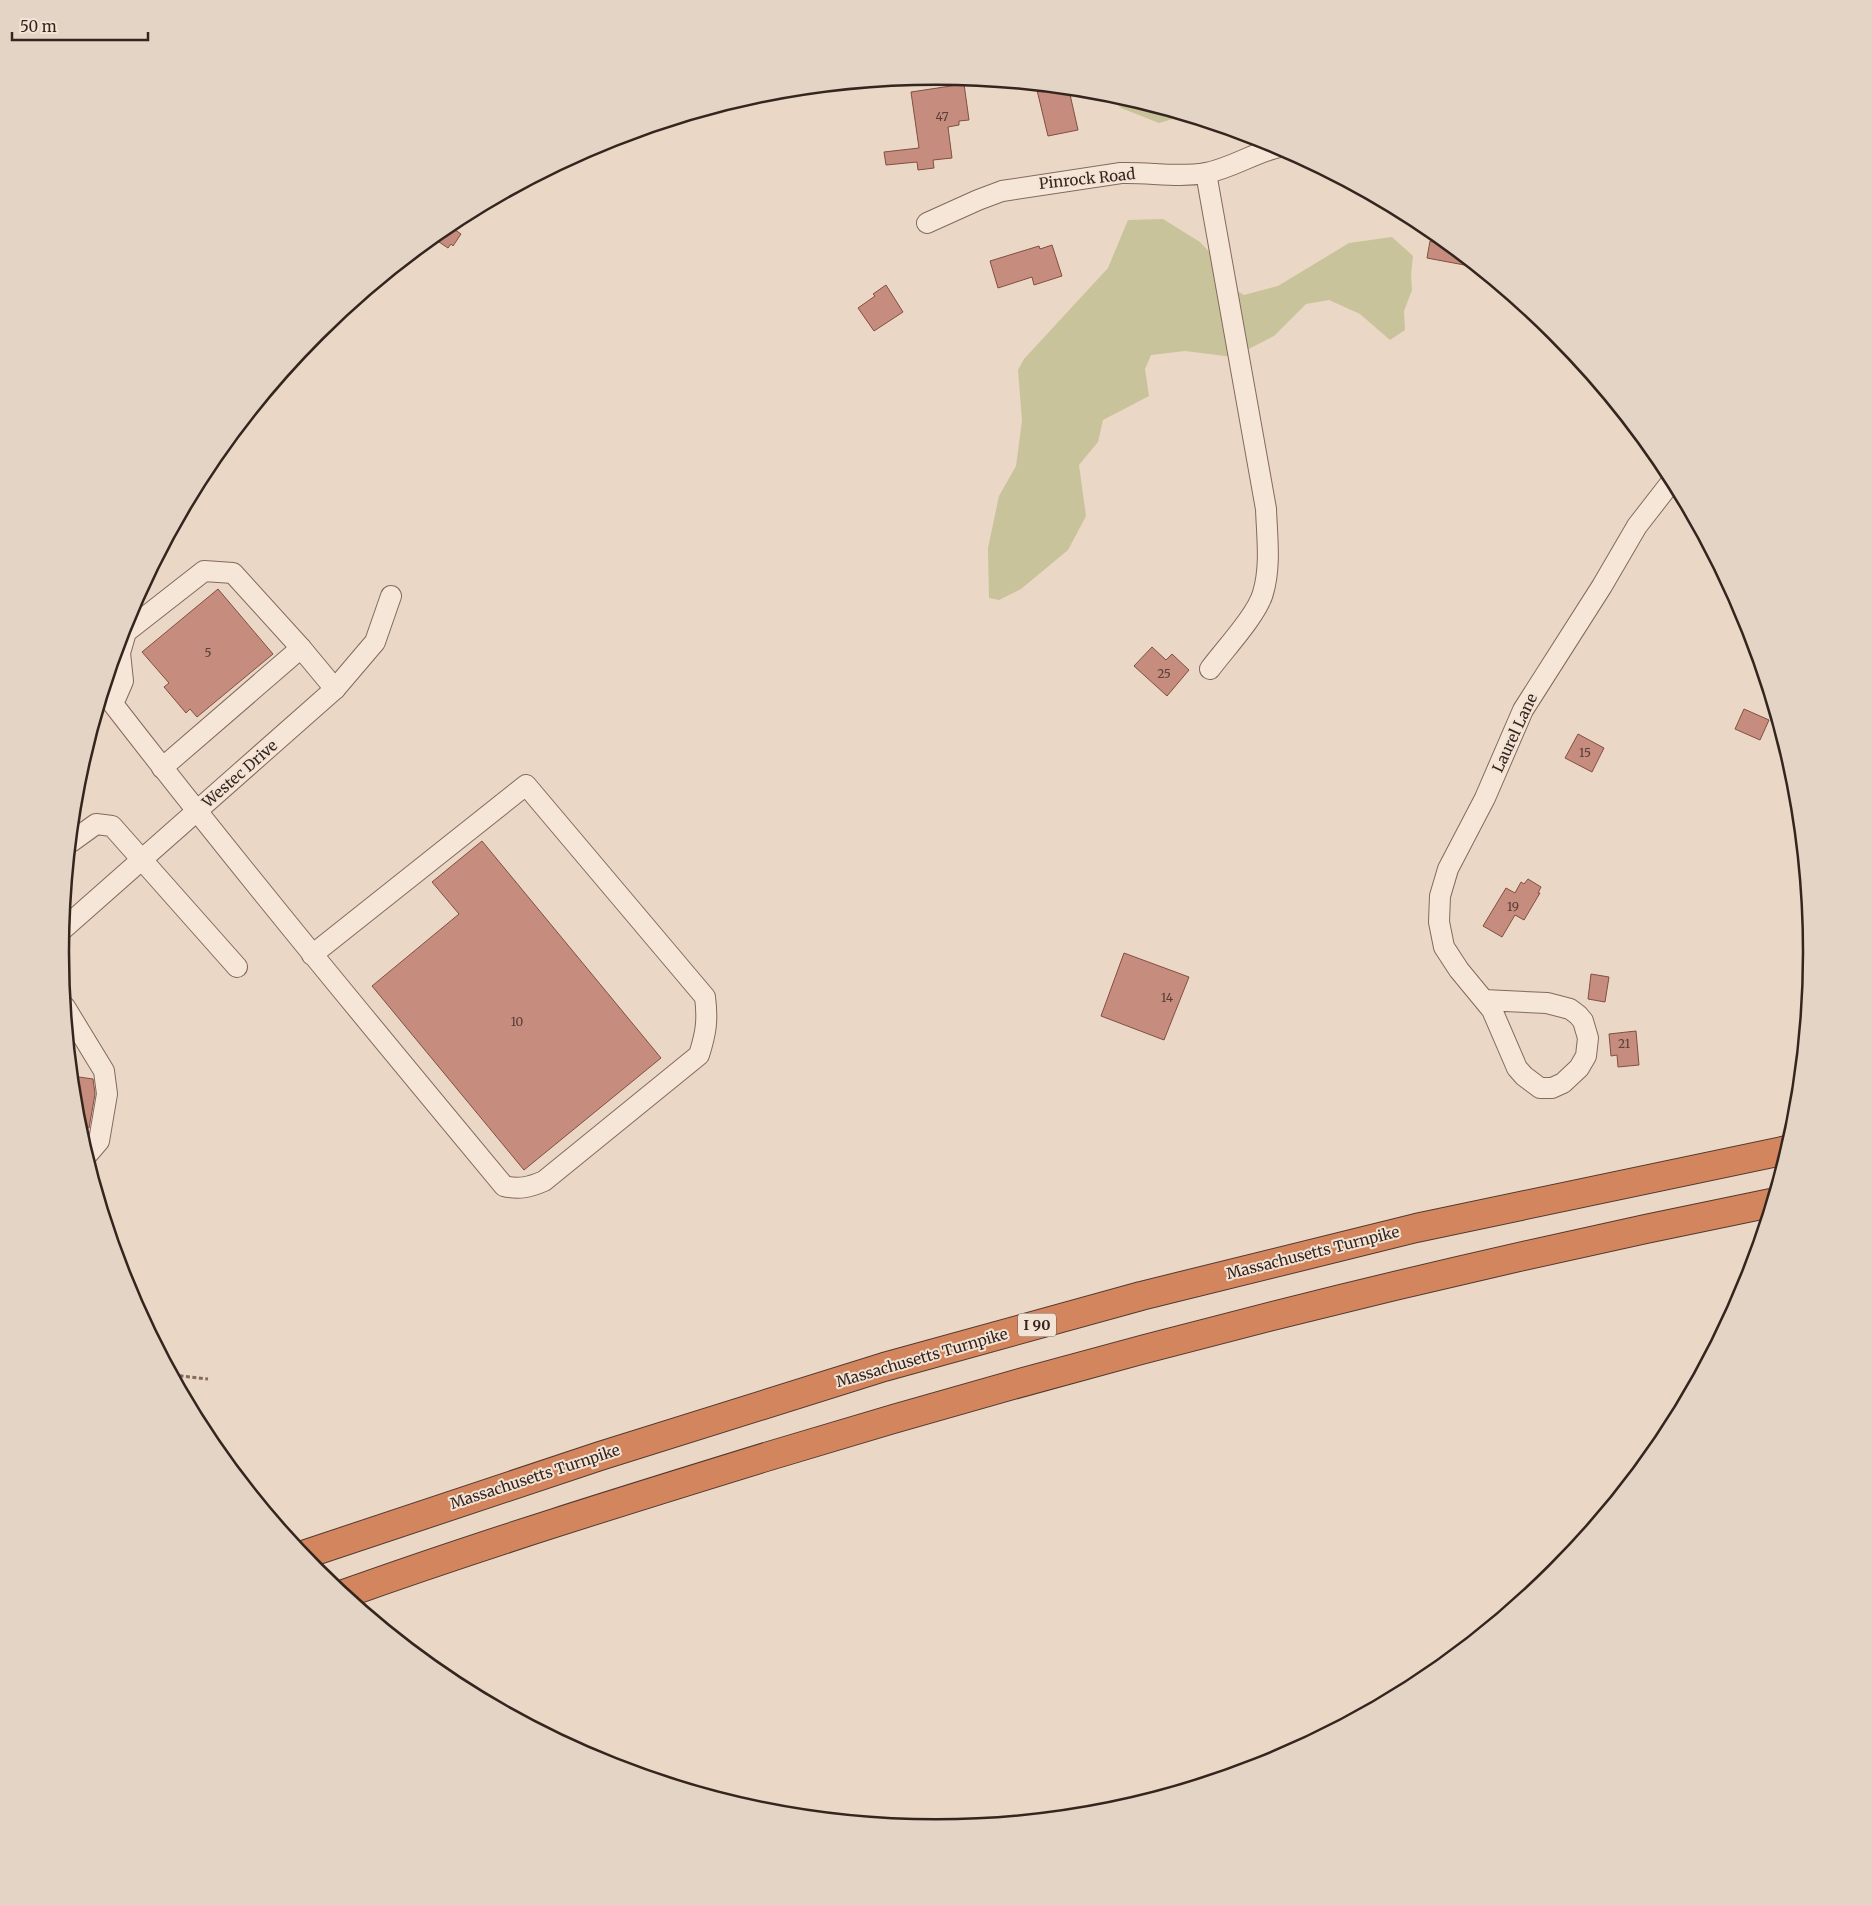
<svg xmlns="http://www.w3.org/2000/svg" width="1872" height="1905" viewBox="0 0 1872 1905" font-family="Merriweather,serif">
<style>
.green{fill:#c8c39a}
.building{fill:#c68c7e;stroke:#814f44}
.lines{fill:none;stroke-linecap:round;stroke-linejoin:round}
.minor-casing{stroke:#84695d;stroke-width:22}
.highway-casing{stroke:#523930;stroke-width:30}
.path{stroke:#84695d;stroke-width:3;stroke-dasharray:4 2.5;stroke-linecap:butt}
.minor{stroke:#f6e6d8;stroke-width:20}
.highway{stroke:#d3865d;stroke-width:28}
.labels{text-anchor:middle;stroke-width:4;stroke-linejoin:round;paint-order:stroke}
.number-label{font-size:12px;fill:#593f37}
.shield{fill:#f3e3d4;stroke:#6e5e55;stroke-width:1}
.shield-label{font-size:14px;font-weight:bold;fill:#35251f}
.street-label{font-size:15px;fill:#35251f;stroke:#f3e3d4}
.rim{fill:none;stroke:#35251f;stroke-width:2.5}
</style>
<rect width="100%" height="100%" fill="#ebd7c5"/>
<g class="green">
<path d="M1107 93 1183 116 1159 123 1121 108Z"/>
<path d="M1163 219 1200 242 1216 259 1222 282 1244 295 1278 286 1349 243 1392 237 1413 256 1411 275 1412 290 1404 311 1405 330 1390 340 1360 314 1329 300 1306 304 1274 336 1233 357 1185 351 1151 355 1145 369 1149 396 1103 420 1098 442 1079 465 1086 516 1068 550 1021 589 999 600 989 598 988 548 999 496 1016 466 1022 421 1018 370 1024 359 1108 268 1128 220Z"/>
</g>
<g class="building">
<path d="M964 84 969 120 959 121V125L948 127 952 158 933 160 934 168 918 170 917 162 886 165 884 152 919 148 911 92Z"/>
<path d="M1036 86 1069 90 1078 130 1048 136Z"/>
<path d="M448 225 461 234 453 246 451 244 448 248 433 238Z"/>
<path d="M1430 241 1448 245 1475 267 1427 258Z"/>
<path d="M1052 245 1062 276 1034 285 1032 277 998 288 990 261 1039 246 1040 249Z"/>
<path d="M886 285 903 312 874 331 858 308 875 296 873 294Z"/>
<path d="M218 589 273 654 197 717 190 709 186 713 164 687 169 683 142 652Z"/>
<path d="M1152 647 1166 660 1172 654 1189 670 1167 696 1134 666Z"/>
<path d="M1744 709 1769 720 1760 740 1735 729Z"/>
<path d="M1578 734 1604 748 1592 772 1565 758Z"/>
<path d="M482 841 661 1058 524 1170 372 986 459 914 432 882Z"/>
<path d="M1528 879 1541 887 1538 893H1540L1524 920 1515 915 1502 937 1483 926 1506 888 1515 893 1521 882 1524 884Z"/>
<path d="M1124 953 1189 977 1164 1040 1101 1016Z"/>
<path d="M1591 974 1609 977 1605 1002 1588 999Z"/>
<path d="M1636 1031 1639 1065 1618 1067 1617 1055 1611 1056 1609 1034Z"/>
<path d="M72 1076 93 1079 95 1094 89 1128 78 1127Z"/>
</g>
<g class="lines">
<g class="minor-casing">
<g id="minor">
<path d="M1206 173 1266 509C1267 537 1271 566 1263 593 1257 615 1224 650 1210 669"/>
<path d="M927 223 978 200 1002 191 1121 173C1150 172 1177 178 1206 173 1232 168 1253 153 1279 147"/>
<path d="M162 768 301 648"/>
<path d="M71 842 96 824 112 826 237 967"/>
<path d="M62 930 335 689 375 642 391 596"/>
<path d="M312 955 526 785 705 997C708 1020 706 1033 699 1055L544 1181C530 1187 519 1190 504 1186 372 1027 240 868 113 704L123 681 120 653 126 632 204 571 233 573 301 648 335 689"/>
<path d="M1484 1000 1547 1003 1570 1009 1578 1015 1583 1021 1588 1038 1586 1056 1579 1068 1563 1083 1552 1088H1540L1524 1076 1517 1068 1492 1010 1459 970 1444 947 1439 922 1440 896 1448 869 1485 798 1523 710 1602 586 1637 526 1672 481"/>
<path d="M65 1007 104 1071 107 1094 99 1141 87 1155"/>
</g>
</g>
<g class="highway-casing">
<g id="highway">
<path d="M303 1555 600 1456 884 1367 1141 1296 1416 1228 1787 1150"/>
<path d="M344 1594C484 1544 626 1500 769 1456 1098 1356 1433 1271 1771 1203"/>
</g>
</g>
<path class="path" d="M173 1375 208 1379"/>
<use href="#minor" class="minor"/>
<use href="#highway" class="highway"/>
</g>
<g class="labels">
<g class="number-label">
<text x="942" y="121">47</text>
<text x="208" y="657">5</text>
<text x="1164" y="678">25</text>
<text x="1585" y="757">15</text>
<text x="1513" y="911">19</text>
<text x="1167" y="1002">14</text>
<text x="517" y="1026">10</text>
<text x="1624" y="1048">21</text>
</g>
<rect class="shield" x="1018" y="1313.5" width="38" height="23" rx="4"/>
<g class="shield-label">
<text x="1037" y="1330">I 90</text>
</g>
<g class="street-label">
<text transform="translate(1087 179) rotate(-6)" y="5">Pinrock Road</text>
<text transform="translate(1515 733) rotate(-65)" y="5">Laurel Lane</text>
<text transform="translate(240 774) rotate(-41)" y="5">Westec Drive</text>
<text transform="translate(1313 1253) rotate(-14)" y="5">Massachusetts Turnpike</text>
<text transform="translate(922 1358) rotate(-16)" y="5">Massachusetts Turnpike</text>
<text transform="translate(535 1477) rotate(-18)" y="5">Massachusetts Turnpike</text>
</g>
</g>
<path d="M0 0H1872V1905H0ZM69 952a867 867 0 1 1 1734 0a867 867 0 1 1-1734 0Z" fill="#e4d4c6" fill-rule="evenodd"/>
<path class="rim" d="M69 952a867 867 0 1 1 1734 0a867 867 0 1 1-1734 0Z"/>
<path d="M12 32v8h136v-8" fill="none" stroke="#35251f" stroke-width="2.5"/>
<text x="20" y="32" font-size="15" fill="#35251f" stroke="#f3e3d4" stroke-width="4" paint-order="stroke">50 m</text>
</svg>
